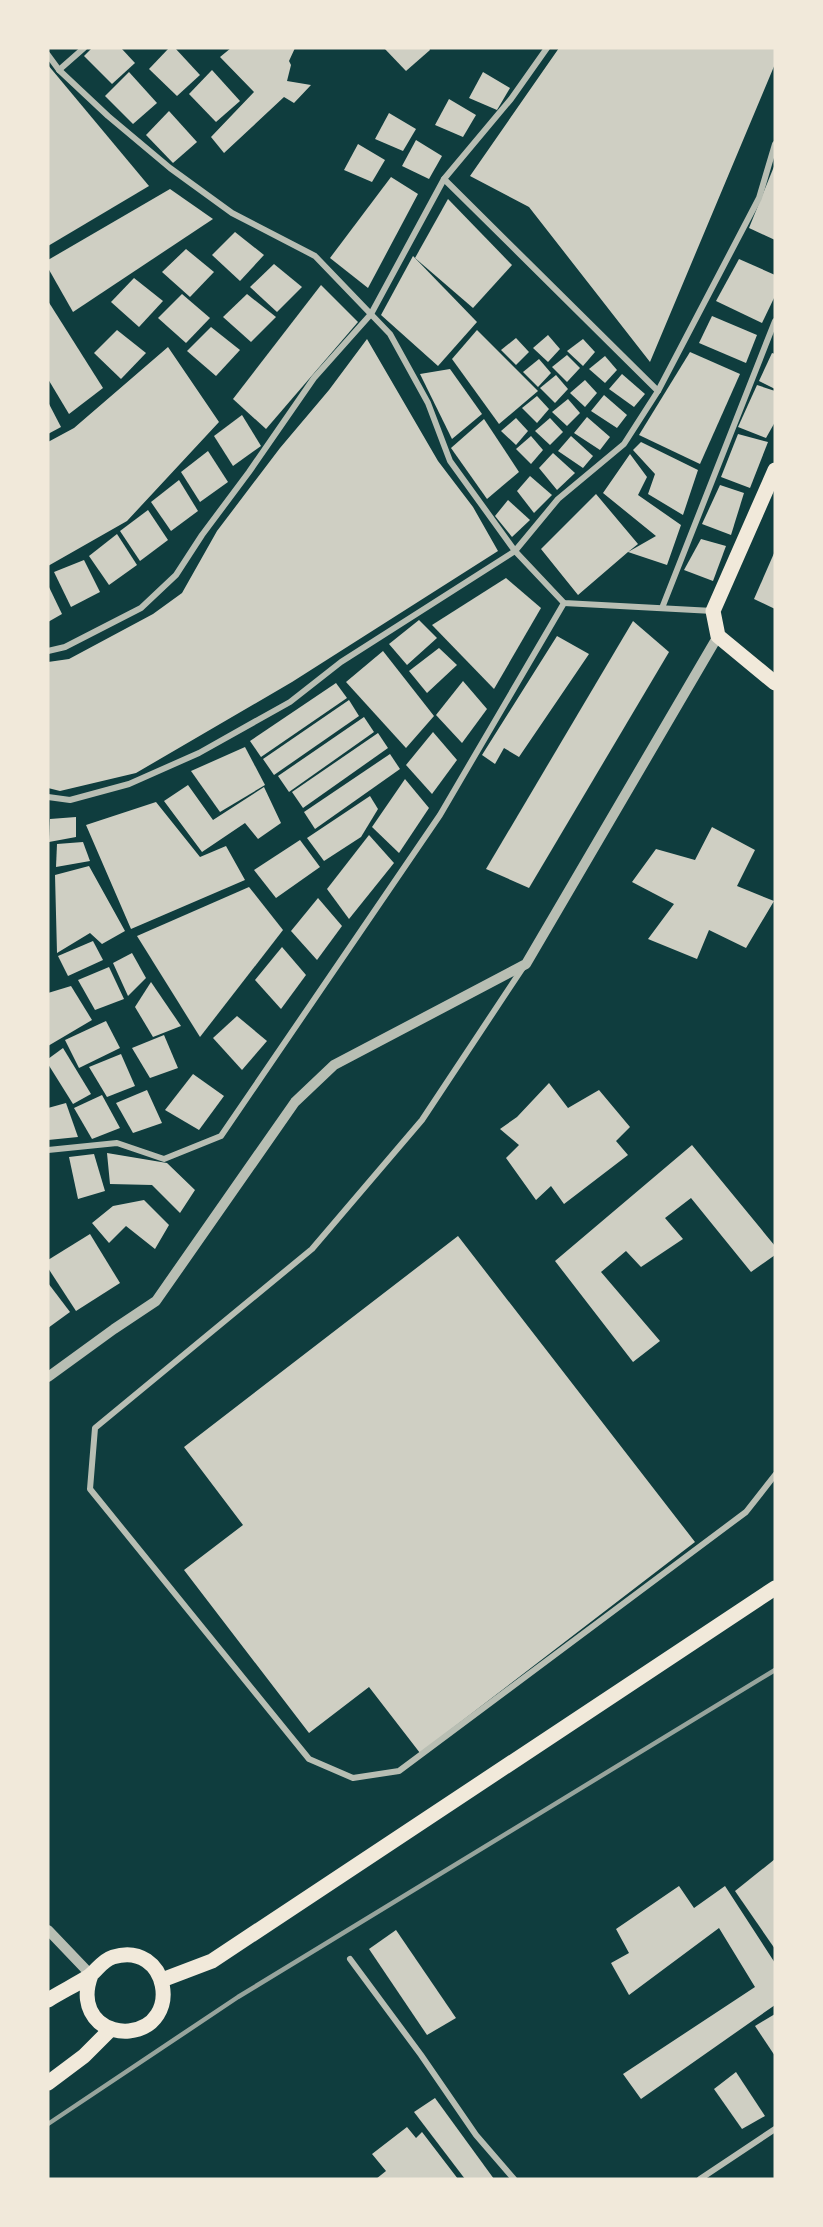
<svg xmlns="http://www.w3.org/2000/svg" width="823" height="2227" viewBox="0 0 823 2227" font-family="'Noto Sans',sans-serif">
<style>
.building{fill:#cfcfc3}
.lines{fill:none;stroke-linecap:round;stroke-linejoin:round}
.minor{stroke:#b8beb3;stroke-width:6}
.tertiary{stroke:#b8beb3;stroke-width:10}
.primary{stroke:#f1e9da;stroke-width:15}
.rail{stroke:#97a49c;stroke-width:4.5}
</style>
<rect width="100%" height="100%" fill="#0f3d3e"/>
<g class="building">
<path d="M92 48H121L135 63 112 84 84 56Z"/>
<path d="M169 48H175L200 75 177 96 149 69Z"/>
<path d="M231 48H295L289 61 291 65 287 81 311 85 294 103 284 97 224 153 211 137 254 92 220 57Z"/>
<path d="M384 48H429L430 50 406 71Z"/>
<path d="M559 48H775V64L650 362 529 207 470 176Z"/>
<path d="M48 65 149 186 48 246Z"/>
<path d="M212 70 240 101 216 122 189 94Z"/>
<path d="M129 72 157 103 133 124 105 96Z"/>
<path d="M483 72 510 88 497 110 469 98Z"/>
<path d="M449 99 476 115 463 137 435 125Z"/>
<path d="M169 111 197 142 173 163 146 135Z"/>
<path d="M389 113 416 129 403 151 375 139Z"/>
<path d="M416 140 442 156 429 179 402 166Z"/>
<path d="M358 144 385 160 372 182 344 170Z"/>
<path d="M775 164V240L749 228Z"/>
<path d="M391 177 418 194 368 288 330 258Z"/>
<path d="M170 189 213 219 73 312 48 268V260Z"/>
<path d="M448 199 512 265 473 308 415 258Z"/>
<path d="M235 232 264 255 240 281 212 255Z"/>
<path d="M186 249 214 272 190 297 162 272Z"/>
<path d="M413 256 477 322 438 366 381 315Z"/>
<path d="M739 259 775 275V296L762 323 716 301Z"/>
<path d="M274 264 302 287 277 312 250 287Z"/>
<path d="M134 278 163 301 139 327 111 302Z"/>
<path d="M321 285 358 322 266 429 233 399Z"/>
<path d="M182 294 210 318 186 343 158 318Z"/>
<path d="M247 294 276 317 251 342 223 317Z"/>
<path d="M48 301 103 388 69 414 48 379Z"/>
<path d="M712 316 757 335 746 363 699 343Z"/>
<path d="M211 327 240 350 216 376 187 351Z"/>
<path d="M117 330 146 353 121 379 94 353Z"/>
<path d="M477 330 538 391 499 424 452 359Z"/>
<path d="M548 335 560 349 548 362 533 348Z"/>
<path d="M516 338 529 352 516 365 501 350Z"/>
<path d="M367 339 438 461 473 507 498 551 292 682 136 773 60 791 48 788V662L69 659 153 614 182 593 217 531 280 448 329 390Z"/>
<path d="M583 339 595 352 583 366 567 351Z"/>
<path d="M168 347 219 422 127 521 48 566V442L74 428Z"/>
<path d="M690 352 740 374 700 464 639 435Z"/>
<path d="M772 353 775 354V389L759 381Z"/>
<path d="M567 355 580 368 567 382 552 367Z"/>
<path d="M605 356 617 370 605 383 589 369Z"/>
<path d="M539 359 551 373 538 387 523 372Z"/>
<path d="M450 369 482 414 452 439 420 374Z"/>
<path d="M622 374 645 394 634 407 609 389Z"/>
<path d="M556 375 568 389 555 403 540 388Z"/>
<path d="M585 380 597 393 585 407 570 393Z"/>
<path d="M757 385 775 391V422L766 438 738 427Z"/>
<path d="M604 395 627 415 617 428 591 411Z"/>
<path d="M537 396 549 409 537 423 522 408Z"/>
<path d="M568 399 580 413 567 426 552 412Z"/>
<path d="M48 402 61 427 48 434Z"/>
<path d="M242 415 261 446 233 466 214 436Z"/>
<path d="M587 417 610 437 600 450 574 433Z"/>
<path d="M516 418 528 431 516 445 501 431Z"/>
<path d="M550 418 563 432 550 445 535 431Z"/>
<path d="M484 419 519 472 487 499 451 448Z"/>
<path d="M738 434 768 442 750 488 721 477Z"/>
<path d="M531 436 543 450 531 464 516 449Z"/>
<path d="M571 436 593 456 583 468 558 451Z"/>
<path d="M641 442 698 470 683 515 648 494 655 474 633 450Z"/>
<path d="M208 451 228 482 200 502 181 472Z"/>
<path d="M553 453 575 473 557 490 539 468Z"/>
<path d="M630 454 647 477 638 495 681 525 667 565 628 552 578 595 541 549 596 494 638 544 628 552 656 536 603 493Z"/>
<path d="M530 476 552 495 534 513 517 491Z"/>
<path d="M179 480 198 511 171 531 151 502Z"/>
<path d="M720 485 744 493 731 535 702 524Z"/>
<path d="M508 500 530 520 512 537 495 516Z"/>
<path d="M148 510 168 540 140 561 120 531Z"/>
<path d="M117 534 137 565 109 585 89 556Z"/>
<path d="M701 539 726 546 713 581 684 570Z"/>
<path d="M775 551V609L754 599Z"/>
<path d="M84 560 100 592 71 607 54 572Z"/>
<path d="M506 578 541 608 494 689 432 625Z"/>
<path d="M48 585 62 614 48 622Z"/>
<path d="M419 620 437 638 407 665 389 644Z"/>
<path d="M633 621 669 652 529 888 486 869Z"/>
<path d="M557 636 589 654 519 757 504 748 495 764 482 755Z"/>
<path d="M439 648 457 665 427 693 409 671Z"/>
<path d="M383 651 434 716 406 748 346 682Z"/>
<path d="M463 681 487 709 462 743 436 715Z"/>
<path d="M336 683 347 698 261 757 250 741Z"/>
<path d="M349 700 359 716 274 775 263 759Z"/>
<path d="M364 717 374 732 289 792 278 776Z"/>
<path d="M433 732 457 760 432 794 406 765Z"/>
<path d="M378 733 388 748 303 808 292 792Z"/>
<path d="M245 747 265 785 220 812 191 771Z"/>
<path d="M390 754 400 769 315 829 304 812Z"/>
<path d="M405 779 429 808 399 853 372 827Z"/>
<path d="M188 785 213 820 264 787 281 823 258 839 245 823 202 852 164 801Z"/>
<path d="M370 796 378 809 361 837 324 861 307 838Z"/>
<path d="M156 802 200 857 226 846 245 880 131 929 86 825Z"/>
<path d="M76 817V837L49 842 50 819Z"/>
<path d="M712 827 755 850 737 886 774 901 746 948 709 930 697 959 648 939 674 904 632 882 656 849 695 860Z"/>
<path d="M369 835 394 863 349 919 327 889Z"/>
<path d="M300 840 320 867 276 898 254 870Z"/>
<path d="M83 842 90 861 56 867 57 844Z"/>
<path d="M89 866 125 931 102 944 90 933 57 953 55 875Z"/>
<path d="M249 887 283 930 200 1037 137 936Z"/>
<path d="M318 898 342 926 317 960 291 931Z"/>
<path d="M93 941 103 960 68 976 58 956Z"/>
<path d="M282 947 306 975 281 1009 255 980Z"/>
<path d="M132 953 146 978 128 996 113 963Z"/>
<path d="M109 967 124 999 95 1010 78 980Z"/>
<path d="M151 982 181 1026 153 1037 135 1007Z"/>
<path d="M71 986 92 1020 48 1046V993Z"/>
<path d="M237 1016 267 1041 242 1070 213 1038Z"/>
<path d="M106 1021 120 1048 79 1068 65 1040Z"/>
<path d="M164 1035 178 1068 150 1078 132 1048Z"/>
<path d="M63 1048 91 1094 73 1104 48 1064V1059Z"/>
<path d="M121 1054 135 1086 107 1097 89 1067Z"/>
<path d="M193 1074 224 1096 199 1130 165 1110Z"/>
<path d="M549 1083 568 1108 599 1090 630 1127 616 1141 628 1155 564 1204 551 1186 536 1200 506 1158 519 1145 500 1129 517 1117Z"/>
<path d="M147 1090 162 1123 133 1133 116 1103Z"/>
<path d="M102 1095 120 1128 92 1139 74 1108Z"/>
<path d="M66 1103 78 1137 48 1140V1108Z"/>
<path d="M692 1145 775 1246V1255L751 1272 691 1198 665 1218 683 1239 641 1267 626 1251 601 1272 660 1341 633 1362 555 1261Z"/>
<path d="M107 1153 167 1163 195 1190 180 1213 152 1185 110 1184Z"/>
<path d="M94 1154 105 1191 78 1199 69 1157Z"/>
<path d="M144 1200 169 1225 155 1249 126 1226 109 1243 92 1223 113 1206Z"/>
<path d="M90 1234 120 1283 76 1311 48 1268V1260Z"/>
<path d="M458 1236 695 1542 420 1753 369 1687 309 1733 184 1570 243 1525 184 1447Z"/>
<path d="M48 1283 70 1312 48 1328Z"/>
<path d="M775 1859V1949L735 1891Z"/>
<path d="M679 1886 694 1908 725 1886 775 1963V2005L641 2099 623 2074 755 1987 719 1928 629 1995 611 1963 629 1953 616 1929Z"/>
<path d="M396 1930 456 2018 427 2035 369 1949Z"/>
<path d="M775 2014V2056L755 2026Z"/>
<path d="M736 2072 765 2116 742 2129 714 2089Z"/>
<path d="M435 2098 494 2179H465L414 2112Z"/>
<path d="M407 2127 416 2138 422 2132 458 2179H376L386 2171 372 2154Z"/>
</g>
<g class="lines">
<g class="minor">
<path d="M48 55 59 70 108 116 170 168 232 213 315 256 390 334 428 403 450 461 515 551 564 603 713 611"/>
<path d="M59 70 84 48"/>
<path d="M444 179 658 391"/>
<path d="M662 608 775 321"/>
<path d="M48 651 65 647 141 608 176 575 202 535 249 472 314 378 371 314 444 179 511 99 547 48"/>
<path d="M48 797 70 800 129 784 199 753 290 702 341 662 515 551 558 499 624 444 658 391 759 198 775 144"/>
<path d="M524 966 422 1120 312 1249 95 1428 90 1489 309 1759 353 1778 399 1771 746 1512 775 1475"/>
<path d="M48 1150 117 1143 164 1159 221 1136 440 815 564 603"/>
<path d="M350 1959 421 2055 476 2135 514 2179"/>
<path d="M700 2179 775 2129"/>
</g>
<g class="tertiary">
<path d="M48 1377 114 1329 156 1301 295 1102 334 1065 526 964 718 636"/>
<path d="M48 1930 91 1975"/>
</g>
<g class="primary">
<path d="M775 470 713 611 718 636 775 683"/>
<path d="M162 1980 212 1961 775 1588"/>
<path d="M48 2000C61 1992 75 1985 88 1977 97 1971 101 1961 113 1957 168 1940 184 2025 129 2031 119 2032 107 2029 99 2022 85 2009 85 1991 91 1975"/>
<path d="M48 2083 84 2056 111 2029"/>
</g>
<path class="rail" d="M48 2124 238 1997 775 1670"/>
</g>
<rect width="823" height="2227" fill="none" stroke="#f1e9da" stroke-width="99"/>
</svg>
